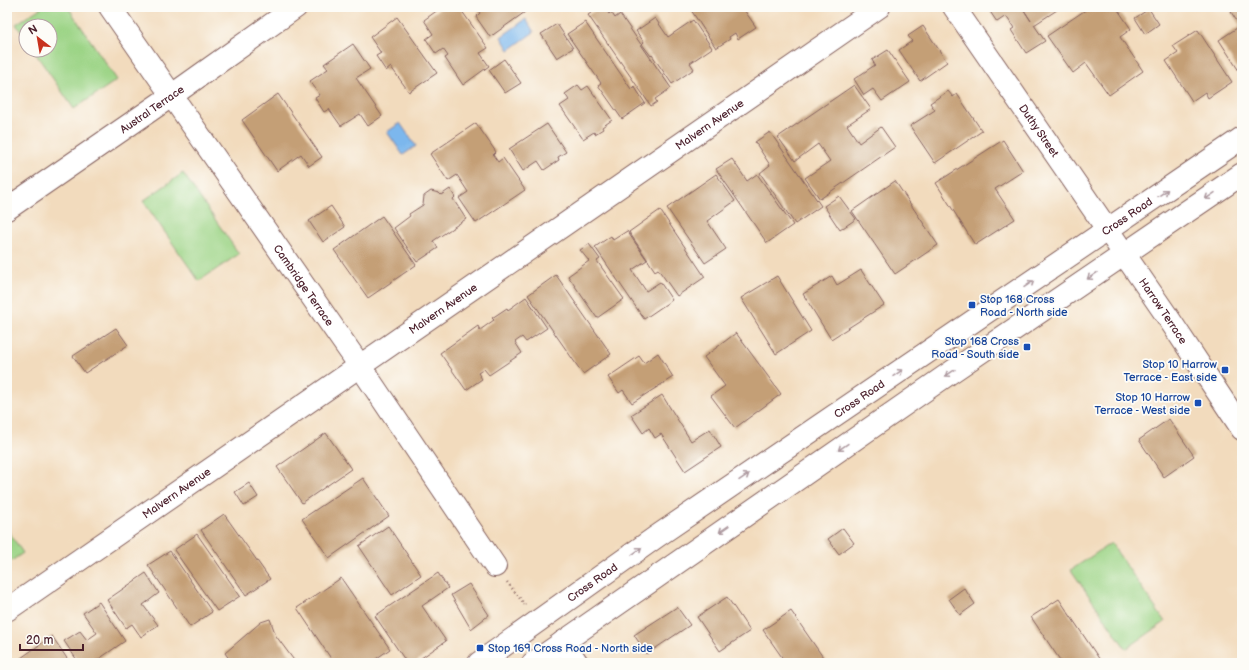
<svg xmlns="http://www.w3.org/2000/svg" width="1249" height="670" viewBox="0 0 1249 670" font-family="'Balsamiq Sans',sans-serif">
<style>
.green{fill:#9cd486;stroke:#737a58}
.water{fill:#7cb7ed;stroke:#636b8c}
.building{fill:#c49f76}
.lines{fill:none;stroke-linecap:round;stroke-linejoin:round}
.street-casing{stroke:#85615e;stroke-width:24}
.secondary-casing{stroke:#85615e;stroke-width:24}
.highway-casing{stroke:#85615e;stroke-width:24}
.path{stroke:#85615e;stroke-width:2.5;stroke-dasharray:1 3;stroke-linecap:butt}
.street{stroke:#fff;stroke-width:22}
.secondary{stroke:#fff;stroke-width:22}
.highway{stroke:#fff;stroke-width:22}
.oneway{stroke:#ae9aa0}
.transit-dot{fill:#1a4fb4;stroke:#fdfcf7;stroke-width:1.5}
.labels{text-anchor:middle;stroke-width:3.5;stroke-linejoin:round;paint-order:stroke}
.street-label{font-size:11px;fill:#4a1f2b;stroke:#fdfcf7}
.transit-label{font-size:11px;fill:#164399;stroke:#fdfcf7;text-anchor:end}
</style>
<rect width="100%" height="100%" fill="#fdfcf7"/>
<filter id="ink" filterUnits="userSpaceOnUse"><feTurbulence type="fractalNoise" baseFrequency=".025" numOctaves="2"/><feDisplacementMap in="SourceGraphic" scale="8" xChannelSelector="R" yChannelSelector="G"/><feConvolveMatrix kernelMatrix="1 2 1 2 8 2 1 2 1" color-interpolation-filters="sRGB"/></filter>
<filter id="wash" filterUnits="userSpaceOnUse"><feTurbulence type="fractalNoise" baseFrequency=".012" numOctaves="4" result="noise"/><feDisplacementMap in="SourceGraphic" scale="16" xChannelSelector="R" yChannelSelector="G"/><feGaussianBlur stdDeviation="0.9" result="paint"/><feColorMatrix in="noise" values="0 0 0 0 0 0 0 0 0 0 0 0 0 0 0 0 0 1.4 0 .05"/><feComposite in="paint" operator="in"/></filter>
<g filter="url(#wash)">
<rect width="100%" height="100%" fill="#f2dbbd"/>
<g class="green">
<path d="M42 7H68L117 80 74 109 33 50H50V26H26V40L16 24Z"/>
<path d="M183 173 239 254 199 281 143 201Z"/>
<path d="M7 529 23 553 7 564Z"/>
<path d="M1111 543 1165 622 1126 649 1071 570Z"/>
</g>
<g class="water">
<path d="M526 19 534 32 509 50 501 37Z"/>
<path d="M400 123 416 146 403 155 387 132Z"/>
</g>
<g id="blocks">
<g class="building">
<path d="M442 7H459L488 48 480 53 489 66 463 85 445 58 448 56 443 49 436 54 426 39 433 34 424 20Z"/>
<path d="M476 7H521L525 12 490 37 476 17 480 13Z"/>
<path d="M600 7H604L609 14 611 12 615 18 620 14 671 88 655 99 657 102 651 106 588 15Z"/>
<path d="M689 7H731L733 10 737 7H742L756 27 738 39 735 33 729 37 730 39 716 48Z"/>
<path d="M987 7H1022L1031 21 1022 7H1055L1057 10 1034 25 1045 41 1026 53 1011 30 1014 28 1006 16 997 22Z"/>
<path d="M1090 7H1116L1131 29 1120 37 1143 71 1109 95 1086 63 1073 73 1047 36Z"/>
<path d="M1238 7H1242V73L1241 74 1219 40 1240 26 1231 12Z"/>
<path d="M1149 9 1159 24 1145 34 1135 18Z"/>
<path d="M397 17 437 73 409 92 391 67 386 71 376 56 381 53 370 37Z"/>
<path d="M655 18 668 37 693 20 712 48 690 63 694 69 672 84 652 55 651 56 642 44 644 42 636 31Z"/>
<path d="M585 22 631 89 634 86 645 103 622 119 598 85 601 83 567 34Z"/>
<path d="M557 24 573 48 557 58 541 34Z"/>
<path d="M923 26 947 62 920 81 899 50 912 41 908 36Z"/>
<path d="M1198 30 1232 82 1208 98 1205 92 1192 101 1166 61 1178 53 1173 46Z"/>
<path d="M353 44 370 69 356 78 382 116 368 126 360 114 341 126 329 109 324 112 315 98 320 95 310 81 328 69 324 64Z"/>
<path d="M888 50 910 82 882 101 873 89 864 95 854 79 875 65 872 60Z"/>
<path d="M504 59 521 83 505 93 489 70Z"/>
<path d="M578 85 582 90 588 86 612 120 602 127 603 129 595 134 594 132 583 139 560 106 569 100 565 94Z"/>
<path d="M854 85 871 109 847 125 859 143 881 127 895 147 820 199 805 178 830 161 818 144 795 161 778 137Z"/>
<path d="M948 91 953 97 957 94 982 131 935 163 910 126 935 110 930 103Z"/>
<path d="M278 94 322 157 309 166 301 154 277 171 242 120Z"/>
<path d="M476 123 496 152 493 155 498 162 503 158 525 190 476 223 459 198 468 192 457 175 448 181 430 154Z"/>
<path d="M547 124 566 152 558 157 559 160 544 170 538 161 523 171 509 149Z"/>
<path d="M770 132 821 206 795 224 760 173 770 165 755 142Z"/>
<path d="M1003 140 1023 171 995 189 1015 219 975 245 936 183Z"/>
<path d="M732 159 747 181 757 174 793 225 767 243 716 169Z"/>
<path d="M716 174 735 201 707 221 726 249 705 263 667 208Z"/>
<path d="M895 181 938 245 895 274 852 211Z"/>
<path d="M450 189 455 197 453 199 466 219 433 241 438 248 417 262 394 228 410 216 409 214 423 205 424 196 431 191 439 193 441 195Z"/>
<path d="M839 196 856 219 840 230 824 206Z"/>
<path d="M331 206 345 227 323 242 309 221Z"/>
<path d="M660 210 705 277 677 296 658 269 655 271 629 232Z"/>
<path d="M382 216 416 265 368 298 334 250Z"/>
<path d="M627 231 647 260 632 270 646 291 660 282 672 300 644 319 595 247 611 236 613 240Z"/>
<path d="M589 244 600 259 597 261 624 299 597 318 568 276 589 261 580 250Z"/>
<path d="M861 270 884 305 831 339 803 294 832 276 837 285Z"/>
<path d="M556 275 611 354 583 374 528 295Z"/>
<path d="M777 276 811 331 776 354 741 298Z"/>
<path d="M526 297 547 328 526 342 522 337 515 342 522 353 489 375 484 369 478 373 482 379 466 390 440 353 478 326 480 330 494 320 492 318 507 308 508 310Z"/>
<path d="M116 328 128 345 85 373 73 356Z"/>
<path d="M736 333 781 394 735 428 711 396 725 386 704 357Z"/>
<path d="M658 353 673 377 632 403 623 390 619 393 608 377 639 356 644 363Z"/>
<path d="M662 395 691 441 710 429 721 447 685 471 661 434 655 438 649 428 643 433 631 415Z"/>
<path d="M1169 419 1194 456 1164 477 1139 440Z"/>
<path d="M326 433 351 469 302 503 277 467Z"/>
<path d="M363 478 389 516 329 558 302 519Z"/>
<path d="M249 483 258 497 244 506 235 492Z"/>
<path d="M224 514 270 579 246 595 201 530Z"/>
<path d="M388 526 421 575 392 595 359 546Z"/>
<path d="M843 528 854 543 839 554 828 539Z"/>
<path d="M197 534 240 596 217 611 174 550Z"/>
<path d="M170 551 212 612 190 627 148 565Z"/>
<path d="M146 573 159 593 143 605 158 625 141 637 132 624 126 628 107 600Z"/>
<path d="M438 573 448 588 422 606 446 641 414 663H407L375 616Z"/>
<path d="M341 578 390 649 370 663H334L297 608Z"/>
<path d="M469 584 489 615 471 629 451 595Z"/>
<path d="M964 588 975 604 960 615 949 599Z"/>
<path d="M727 597 750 631 720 651 697 617Z"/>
<path d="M1059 599 1102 663H1062L1031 617Z"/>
<path d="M99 602 125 641 93 663H79L64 641 80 631 87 640 97 633 83 613Z"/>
<path d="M677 607 690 625 647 654 634 635Z"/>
<path d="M791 611 827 663H786L763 630Z"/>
<path d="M270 619 276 636 296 663H232L225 653 261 622Z"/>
<path d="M52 636 70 663H13L21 658Z"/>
</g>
</g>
</g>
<g filter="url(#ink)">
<use href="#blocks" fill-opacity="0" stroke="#85615e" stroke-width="1"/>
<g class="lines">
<g class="street-casing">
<g id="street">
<path id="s1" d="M110 7 360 366 495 566"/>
<path id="s2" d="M7 209 171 96 296 7"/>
<path id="s3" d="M7 610 879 7"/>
<path d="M563 642 577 663"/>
</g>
</g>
<g class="secondary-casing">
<g id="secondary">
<path id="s4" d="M954 7 1167 316 1242 429"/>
</g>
</g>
<g class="highway-casing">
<g id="highway">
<path id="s5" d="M479 663 656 537 1242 138"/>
<path d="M533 663 947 375 1242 174"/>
</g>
</g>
<path class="path" d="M507 582 525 605"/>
<use href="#street" class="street"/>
<use href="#secondary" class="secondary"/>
<use href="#highway" class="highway"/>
</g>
<defs><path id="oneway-shaft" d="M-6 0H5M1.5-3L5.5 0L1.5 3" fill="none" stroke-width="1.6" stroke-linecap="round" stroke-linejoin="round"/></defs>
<g class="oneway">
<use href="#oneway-shaft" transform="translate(1163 193) rotate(-35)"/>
<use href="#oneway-shaft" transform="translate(1210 196) rotate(146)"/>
<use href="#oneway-shaft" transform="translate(1092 276) rotate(146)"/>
<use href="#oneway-shaft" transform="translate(1029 284) rotate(-34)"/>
<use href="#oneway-shaft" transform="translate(898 373) rotate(-34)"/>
<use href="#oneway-shaft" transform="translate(950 373) rotate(146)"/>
<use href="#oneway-shaft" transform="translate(843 447) rotate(145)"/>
<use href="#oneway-shaft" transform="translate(744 477) rotate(-34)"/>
<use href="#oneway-shaft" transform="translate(724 529) rotate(145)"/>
<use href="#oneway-shaft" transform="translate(637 551) rotate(-36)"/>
</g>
</g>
<g class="transit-dot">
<rect x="968" y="301" width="8" height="8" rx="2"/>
<rect x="1023" y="343" width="8" height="8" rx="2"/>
<rect x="1221" y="366" width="8" height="8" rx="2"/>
<rect x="1194" y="399" width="8" height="8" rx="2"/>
<rect x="476" y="644" width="8" height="8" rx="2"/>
</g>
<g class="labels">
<g class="street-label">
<text dy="4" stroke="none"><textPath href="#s2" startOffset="176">Austral Terrace</textPath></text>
<text dy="4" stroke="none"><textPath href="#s3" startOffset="854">Malvern Avenue</textPath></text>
<text dy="4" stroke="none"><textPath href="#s4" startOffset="150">Duthy Street</textPath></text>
<text dy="4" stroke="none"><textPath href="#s5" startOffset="787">Cross Road</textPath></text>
<text dy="4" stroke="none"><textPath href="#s1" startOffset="339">Cambridge Terrace</textPath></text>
<text dy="4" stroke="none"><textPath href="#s3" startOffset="530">Malvern Avenue</textPath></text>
<text dy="4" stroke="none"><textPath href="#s4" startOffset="369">Harrow Terrace</textPath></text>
<text dy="4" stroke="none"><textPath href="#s5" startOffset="463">Cross Road</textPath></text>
<text dy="4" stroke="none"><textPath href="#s3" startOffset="206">Malvern Avenue</textPath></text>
<text dy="4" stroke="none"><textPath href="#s5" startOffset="139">Cross Road</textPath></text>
</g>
<g class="transit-label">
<text x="980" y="303" text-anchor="start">Stop 168 Cross<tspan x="980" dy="13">Road - North side</tspan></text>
<text x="1019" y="345">Stop 168 Cross<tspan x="1019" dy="13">Road - South side</tspan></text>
<text x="1217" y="368">Stop 10 Harrow<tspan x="1217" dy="13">Terrace - East side</tspan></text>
<text x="1190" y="401">Stop 10 Harrow<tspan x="1190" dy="13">Terrace - West side</tspan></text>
<text x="488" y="652" text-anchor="start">Stop 169 Cross Road - North side</text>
</g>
</g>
<rect width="1249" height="670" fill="none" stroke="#fdfcf7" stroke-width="24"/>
<g transform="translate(38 38) rotate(329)"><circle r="19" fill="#fdfcf7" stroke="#b5a4a5"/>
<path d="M0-3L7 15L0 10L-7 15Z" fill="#c8321e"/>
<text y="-6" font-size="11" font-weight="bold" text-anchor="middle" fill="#4a1f2b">N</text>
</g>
<path d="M20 644v6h63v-6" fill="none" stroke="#4a1f2b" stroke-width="2"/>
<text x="26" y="644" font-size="12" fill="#4a1f2b" stroke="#fdfcf7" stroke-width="3" paint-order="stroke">20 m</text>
</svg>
